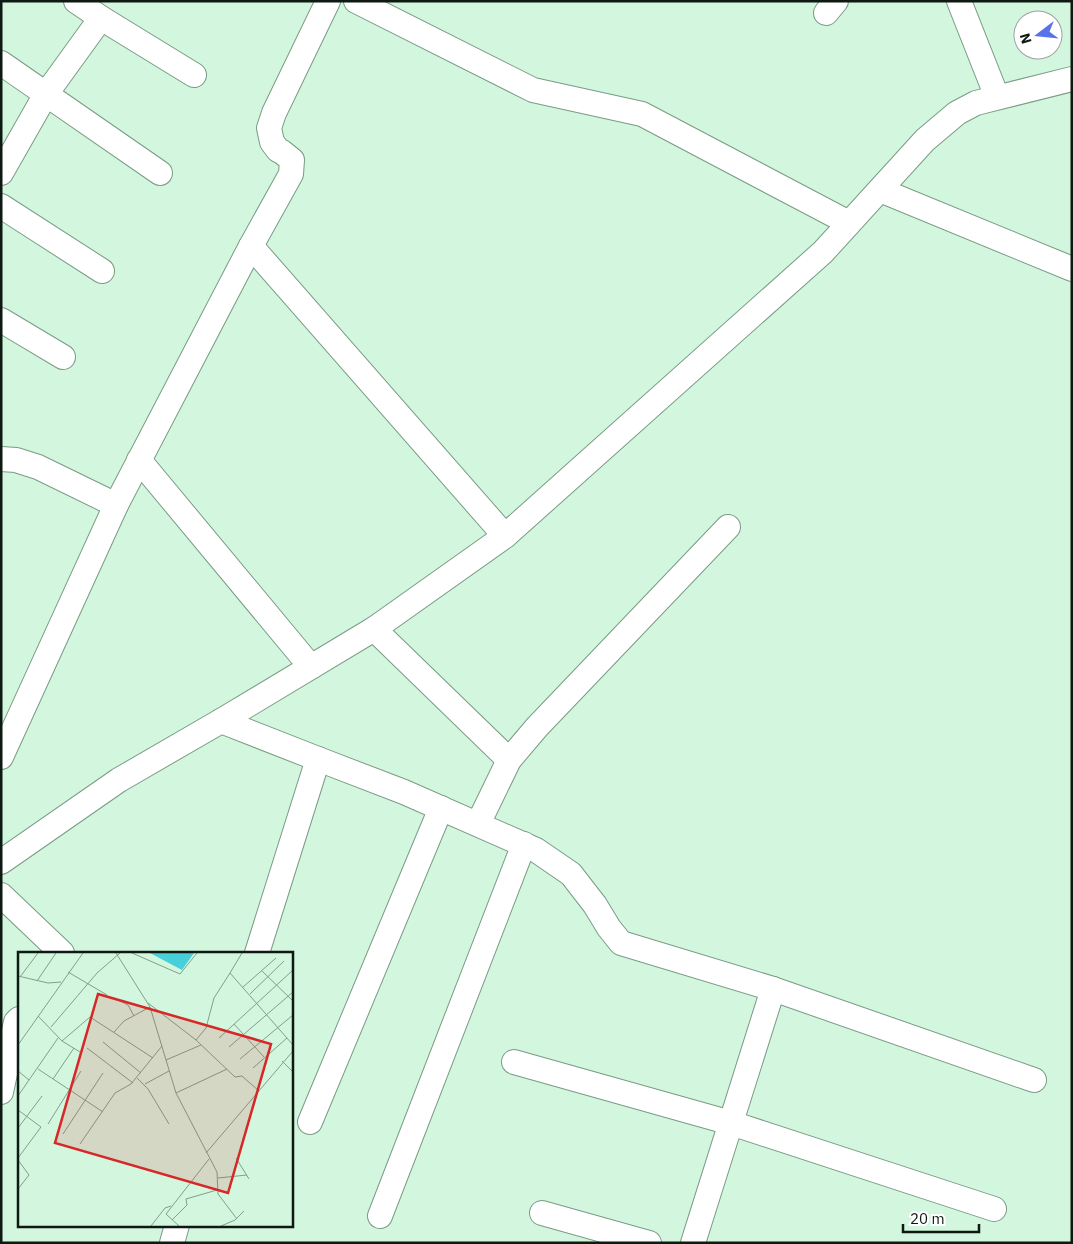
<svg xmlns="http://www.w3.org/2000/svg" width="1073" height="1244" viewBox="0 0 1073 1244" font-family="'IBM Plex Sans',sans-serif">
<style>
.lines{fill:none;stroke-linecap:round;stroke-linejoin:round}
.minor-casing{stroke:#7a9b85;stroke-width:26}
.minor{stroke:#fff;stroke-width:24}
.inset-road{fill:none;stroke:#849e8c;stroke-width:1}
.view{fill:#d62828;fill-opacity:0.15;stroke:#d62828;stroke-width:2.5}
.inset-edge{fill:none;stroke:#0d1911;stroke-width:2.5}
</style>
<rect width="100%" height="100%" fill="#d3f6de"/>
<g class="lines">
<g class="minor-casing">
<g id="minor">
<path d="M76 1 101 18 194 75"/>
<path d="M356 1 533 90 642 114 849 223"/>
<path d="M959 1 997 97"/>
<path d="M826 13 836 1"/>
<path d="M1 63 160 173"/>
<path d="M1 173 46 94 101 18"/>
<path d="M880 190 1072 269"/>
<path d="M1 206 102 271"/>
<path d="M251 246 505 536"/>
<path d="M1 320 63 357"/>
<path d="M1 459 16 460 38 467 116 505"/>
<path d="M139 460 311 667"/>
<path d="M374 629 509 760"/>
<path d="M221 721 318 759 404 792 536 850 571 874 595 905 609 928 621 943 773 989 1034 1080"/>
<path d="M1 757 116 505 251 246 291 174 292 160 282 152 278 150 272 142 269 128 274 113 328 1"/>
<path d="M478 824 509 760 537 727 728 527"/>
<path d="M1 862 119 780 221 721 374 629 505 536 823 252 925 140 957 113 976 103 1072 79"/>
<path d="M1 895 62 953"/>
<path d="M257 953 318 759"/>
<path d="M514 1062 731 1123 994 1209"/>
<path d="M1 1092 16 1022 19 1019"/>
<path d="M310 1122 441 808"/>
<path d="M542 1213 649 1243"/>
<path d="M380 1216 524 844"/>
<path d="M172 1243 177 1225"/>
<path d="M693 1243 773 989"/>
</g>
</g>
<use href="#minor" class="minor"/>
</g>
<g transform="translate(18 952)">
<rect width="275" height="275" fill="#d3f6de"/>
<path d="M132 1H176L164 18Z" fill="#47d0d9"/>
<path class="inset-road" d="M98 1 132 55 158 141 199 220 200 242 219 267M114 1 162 22 179 1M224 1 212 21 275 93M244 19 275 49M50 20 89 43M0 24 30 31 43 30M2 25 20 1M19 29 38 1M225 35 258 6M232 42 266 9M100 48 110 53 116 64M130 51 178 88 217 125 224 124 241 139M20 64 44 89 62 100M216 72 246 105M33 75 79 21 102 1M96 80 106 69 132 55M201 86 275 18M178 88 188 76 196 46 212 21M44 89 72 65 135 106M85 90 123 121M0 93 65 1M211 95 275 40M69 96 115 131M222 107 275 63M148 108 183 93M264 109 275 120M235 116 269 86M20 117 85 160M0 119 11 128 0 144M119 126 130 137 151 172M35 127 56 96M11 128 40 86M127 132 151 119M158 141 209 117M0 158 23 175 0 206M30 172 63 119M0 176 24 144M45 182 85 121M62 192 97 141 113 132 144 94M188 201 275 99M218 206 231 227M0 208 11 223 0 237M200 226 229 223M154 268 169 253 168 247 199 238M133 274 147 256 153 254M161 274 148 262 191 207M203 274 217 268 226 259"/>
<path class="view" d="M80 42 253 92 210 241 37 191Z"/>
<rect width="275" height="275" class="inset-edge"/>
</g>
<rect width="1073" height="1244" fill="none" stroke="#0d1911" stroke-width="5"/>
<g transform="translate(1038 35) rotate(254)"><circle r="24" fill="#ffffff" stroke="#9ea3a0"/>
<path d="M0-4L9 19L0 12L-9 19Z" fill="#5872e8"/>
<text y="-8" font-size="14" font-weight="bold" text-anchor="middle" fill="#0d1911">N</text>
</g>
<path d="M903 1224v8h76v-8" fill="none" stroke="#0d1911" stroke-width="2.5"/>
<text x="910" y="1224" font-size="15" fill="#0d1911" stroke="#ffffff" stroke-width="4" paint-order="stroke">20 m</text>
</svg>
